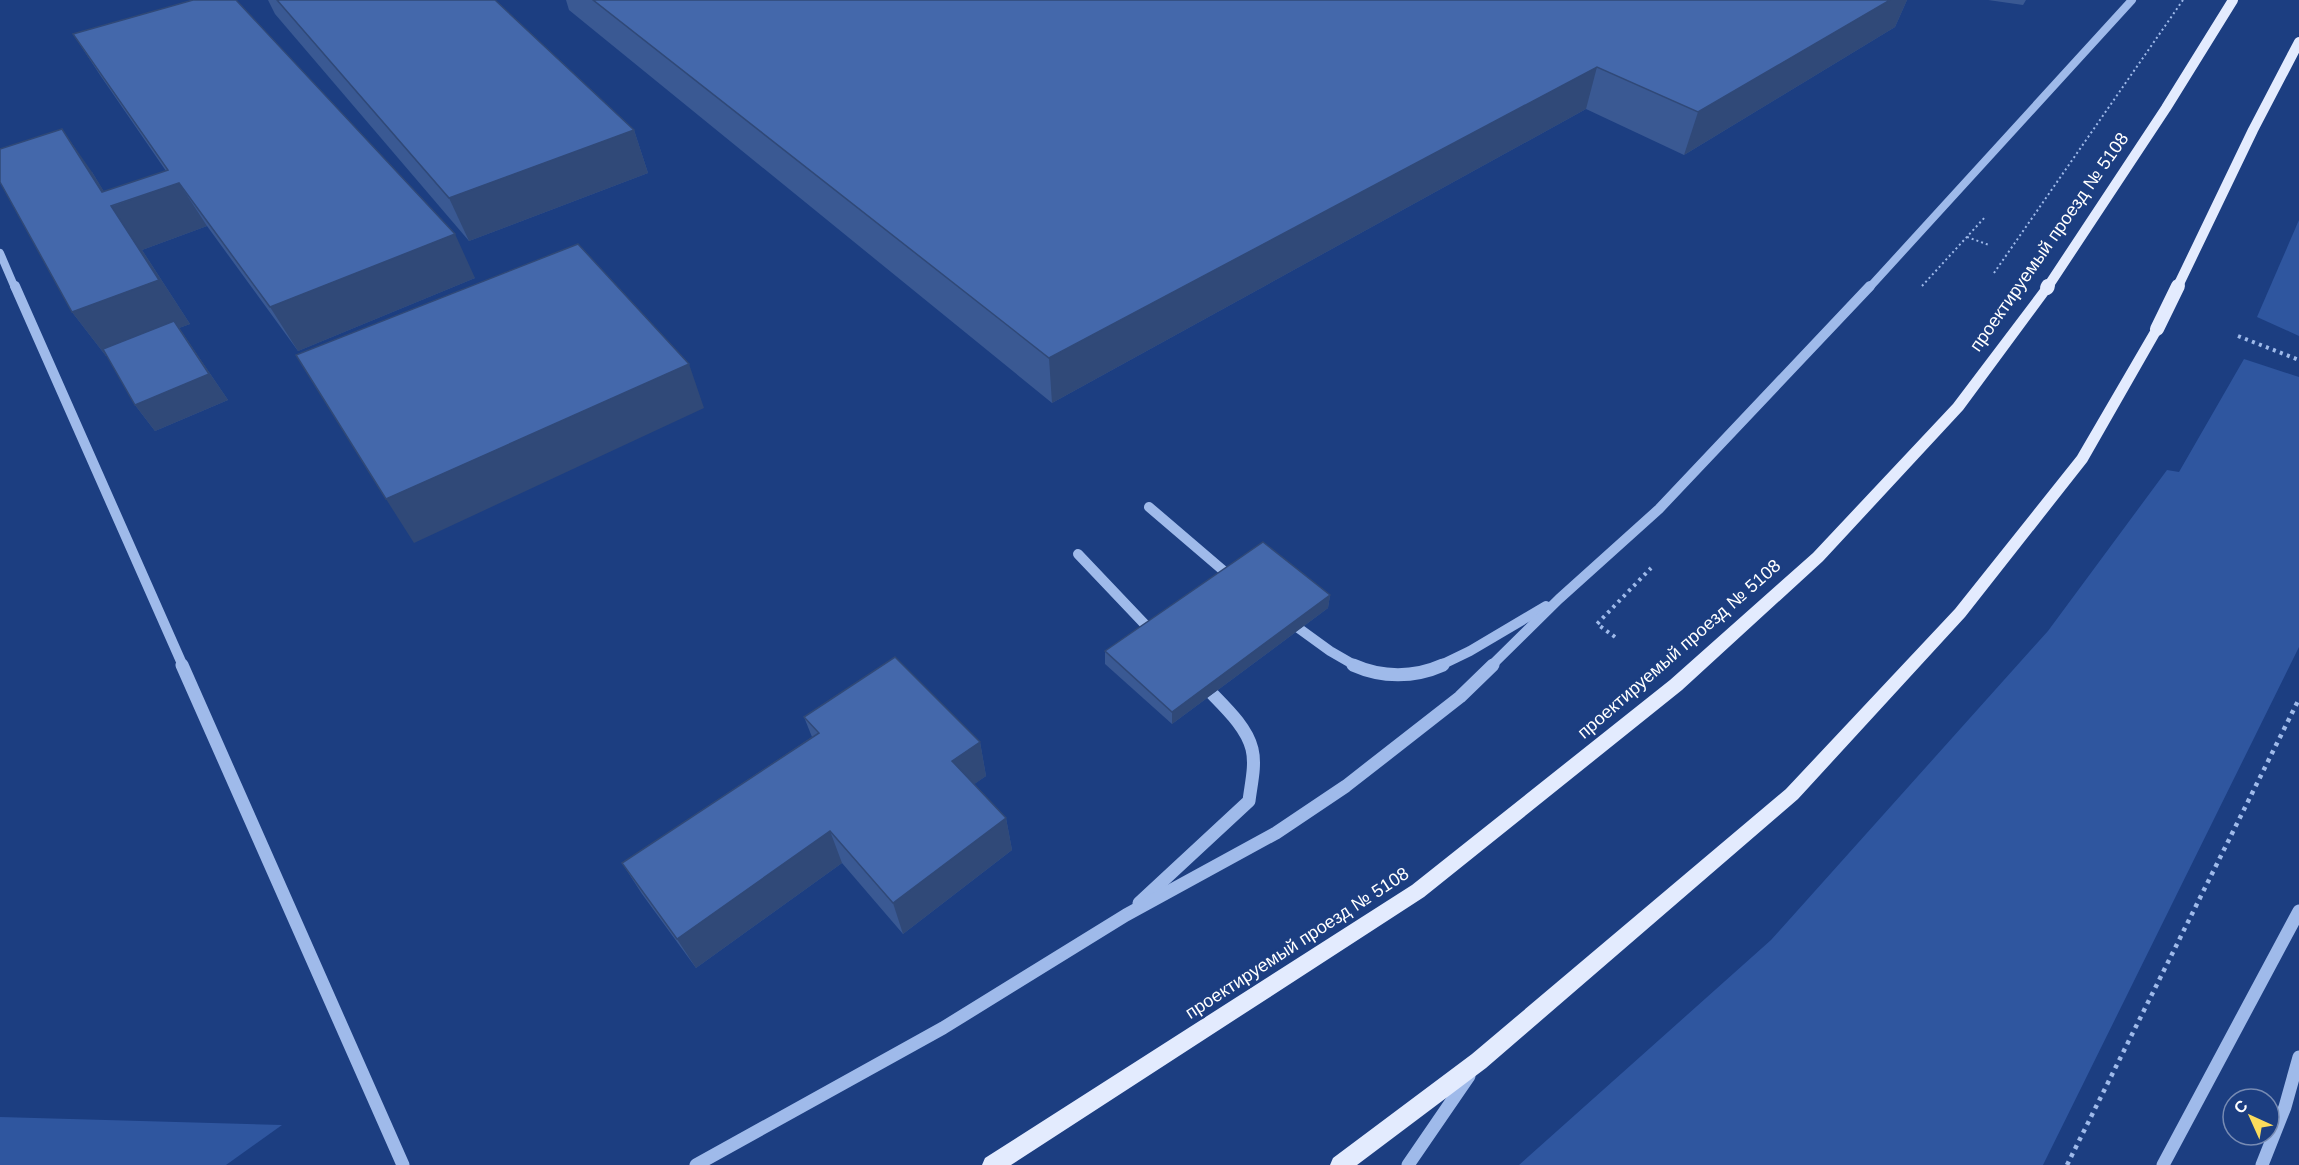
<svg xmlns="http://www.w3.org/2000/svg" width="2299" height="1165" viewBox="0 0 2299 1165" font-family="Arial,sans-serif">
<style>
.green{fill:#2f569f}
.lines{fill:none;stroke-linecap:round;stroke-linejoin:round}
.path-far2{stroke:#9fbaea;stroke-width:2;stroke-dasharray:2 3;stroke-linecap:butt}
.path-far1{stroke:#9fbaea;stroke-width:4;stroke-dasharray:3 4.5;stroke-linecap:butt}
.path{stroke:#9fbaea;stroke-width:4.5;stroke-dasharray:4 5;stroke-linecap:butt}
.minor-far2{stroke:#9fbaea;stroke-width:8}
.minor-far1{stroke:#9fbaea;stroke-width:10}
.minor{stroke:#9fbaea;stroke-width:13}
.major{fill:#e3ebfe;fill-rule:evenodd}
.path-bridge{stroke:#9fbaea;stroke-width:2;stroke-dasharray:2 3;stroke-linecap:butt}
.major-bridge-far1{stroke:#e3ebfe;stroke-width:10}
.major-bridge{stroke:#e3ebfe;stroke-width:14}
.wall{fill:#3a5993}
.shaded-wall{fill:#304978}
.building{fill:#4468ab;stroke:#304978;stroke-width:1.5}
.labels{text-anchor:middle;stroke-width:5;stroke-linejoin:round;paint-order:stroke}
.street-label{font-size:18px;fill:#fff;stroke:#1c3e81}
</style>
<rect width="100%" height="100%" fill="#1c3e81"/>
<g class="green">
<path d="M2299 220V336L2257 317Z"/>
<path d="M2244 359 2299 377V647L2043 1165H1519L1771 940 2048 631 2167 470 2179 472Z"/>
<path d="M0 1117 282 1125 226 1165H0Z"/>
</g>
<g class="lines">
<g class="path-far2">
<path d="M1967 237 1989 245"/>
<path d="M1922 286 1986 216"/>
</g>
<g class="path-far1">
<path d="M2238 336 2299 360"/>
<path d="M1615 637 1597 624 1651 568"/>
</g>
<path class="path" d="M2067 1165 2299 699"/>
<g class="minor-far2">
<path d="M0 253 15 288"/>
<path d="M1869 288 2132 0"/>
</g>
<g class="minor-far1">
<path d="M15 286 183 666"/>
<path d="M1149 507 1232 578"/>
<path d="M1078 554 1154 634"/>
<path d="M1290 622 1330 651 1356 666"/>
<path d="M1439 666 1470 651 1546 606"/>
<path d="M1491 666 1559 599 1659 509 1870 286"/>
</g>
<g class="minor">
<path d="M182 665 403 1165"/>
<path d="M1353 665C1382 678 1414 678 1443 665"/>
<path d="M1139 903 1249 801C1251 784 1256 765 1252 749 1246 724 1219 702 1203 684"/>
<path d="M696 1165 943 1028 1126 915 1276 833 1346 786 1460 697 1493 665"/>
<path d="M1408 1165 1469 1076"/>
<path d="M2163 1165 2299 911"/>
<path d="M2262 1165 2285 1107 2299 1057"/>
</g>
<g class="major">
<path d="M2047 284 2053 288 1963 410 1823 561 1682 690 1424 897 1011 1165H982L985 1158 1412 885 1670 680 1813 553 1953 404 2043 285Z"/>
<path d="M2157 325 2163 329 2087 462 1965 617 1798 799 1486 1068 1357 1165H1330L1333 1158 1472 1054 1786 789 1955 609 2077 456 2151 329Z"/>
</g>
<path class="path-bridge" d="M1994 273 2183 0"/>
<g class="major-bridge-far1">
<path d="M2047 288 2166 108 2233 0"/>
<path d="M2177 288 2253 130 2299 42"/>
</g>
<g class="major-bridge">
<path d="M2047 288 2048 286"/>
<path d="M2157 329 2178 286"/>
</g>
</g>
<g class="wall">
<path d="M268 0H495L634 130 648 173 469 241 275 14Z"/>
<path d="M566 0H1907L1895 27 1684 155 1586 109 1052 403 569 10Z"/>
<path d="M1988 0H2026L2023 5Z"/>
<path d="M73 34 475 278 298 351 207 226 142 250 190 324 179 328 228 400 155 431 135 405 107 356H106L72 312 92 172 104 192 166 171 100 75Z"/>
<path d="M1330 595 1328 608 1172 724 1105 664V651Z"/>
<path d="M804 717 980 742 986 776 974 784 1006 818 1012 850 903 934 842 863 696 968 642 894 622 863 812 737Z"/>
</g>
<g class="shaded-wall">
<path d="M1890 0H1907L1895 27 1684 155 1698 112Z"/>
<path d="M1597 67 1586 109 1052 403 1049 358Z"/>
<path d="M62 129 92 172 113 206 179 183 207 226 142 250 190 324 179 328 228 400 155 431 135 405 179 328 106 356 72 312 102 192Z"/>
<path d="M634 130 648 173 469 241 449 198Z"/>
<path d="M455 234 475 278 298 351 270 307Z"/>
<path d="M689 364 704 408 414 543 386 499Z"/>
<path d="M1330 595 1328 608 1172 724V712Z"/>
<path d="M980 742 986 776 959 795 952 761Z"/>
<path d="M1006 818 1012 850 903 934 893 903Z"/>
<path d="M830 831 842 863 696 968 677 939Z"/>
</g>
<g class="building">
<path d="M193 0H236L455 234 270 307 179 183 111 206 159 280 72 312 0 182V149L62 129 102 192 168 170 73 34Z"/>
<path d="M277 0H495L634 130 449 198Z"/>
<path d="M593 0H1890L1698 112 1597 67 1049 358Z"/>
<path d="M578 244 689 364 386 499 296 355Z"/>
<path d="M174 321 209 374 135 405 103 349Z"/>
<path d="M1263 542 1330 595 1172 712 1105 651Z"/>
<path d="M895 657 980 742 952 761 1006 818 893 903 830 831 677 939 622 863 819 733 804 717Z"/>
</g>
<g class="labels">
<g class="street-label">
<text transform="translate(2049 242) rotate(-55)" y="6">проектируемый проезд № 5108</text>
<text transform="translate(1679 649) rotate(-41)" y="6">проектируемый проезд № 5108</text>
<text transform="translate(1297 943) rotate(-33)" y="6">проектируемый проезд № 5108</text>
</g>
</g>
<g transform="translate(2251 1117) rotate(315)"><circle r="28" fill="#1c3e81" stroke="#778bb3" stroke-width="1.5"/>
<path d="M0-4.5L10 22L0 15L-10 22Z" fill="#fbdc5c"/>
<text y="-9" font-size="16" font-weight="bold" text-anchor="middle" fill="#ffffff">С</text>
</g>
</svg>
